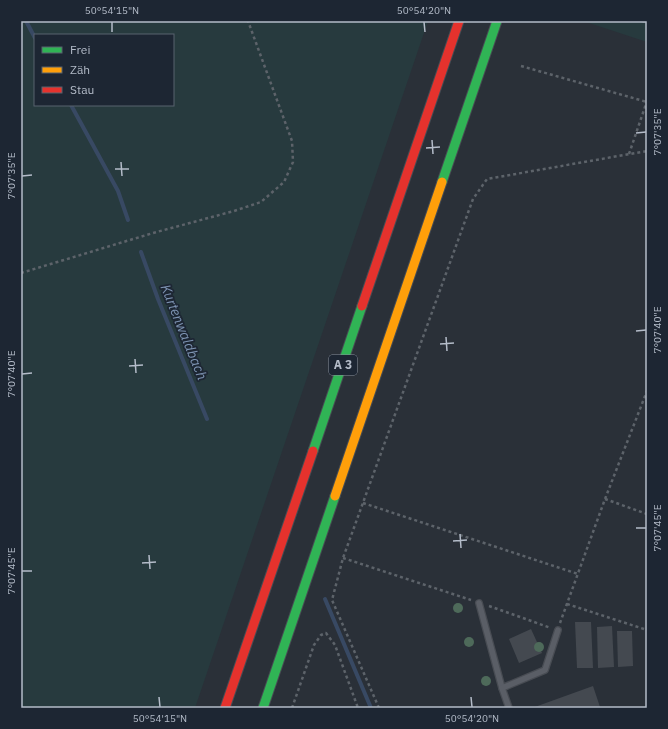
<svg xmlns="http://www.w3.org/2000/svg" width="668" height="729" viewBox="0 0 668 729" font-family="'IBM Plex Sans',sans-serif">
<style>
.green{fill:#273a3e;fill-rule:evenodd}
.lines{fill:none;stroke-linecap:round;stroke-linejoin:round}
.stream{stroke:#384963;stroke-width:4}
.building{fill:#444950}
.lane-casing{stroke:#484c53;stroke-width:8}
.fast-casing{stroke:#474c53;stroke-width:11}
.slow-casing{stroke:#474c53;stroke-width:11}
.jam-casing{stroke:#474c53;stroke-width:11}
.path{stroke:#5d636a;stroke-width:2.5;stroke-dasharray:3 3;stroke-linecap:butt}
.lane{stroke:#5a5e66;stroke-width:5.5}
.fast{stroke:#30b455;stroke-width:9}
.slow{stroke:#ff9f0a;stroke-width:9}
.jam{stroke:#e5322d;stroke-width:9}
.tree{fill:#4e6a5a}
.ticks{fill:none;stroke:#b4bcc9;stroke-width:1.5}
.labels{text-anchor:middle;stroke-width:3.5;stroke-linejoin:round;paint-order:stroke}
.shield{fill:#1d2633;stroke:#878f9c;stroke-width:1}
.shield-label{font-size:12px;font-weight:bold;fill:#b4bcc9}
.water-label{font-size:14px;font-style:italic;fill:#7c92b1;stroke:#1d2633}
.neatline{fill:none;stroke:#b4bcc9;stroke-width:1.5}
.ticks-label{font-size:10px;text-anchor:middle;fill:#b4bcc9}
</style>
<rect width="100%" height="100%" fill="#2a3038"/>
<g class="green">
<path d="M21 21H428L195 708H21ZM35 35H173V105H35Z"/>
<path d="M583 21H647V42Z"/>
</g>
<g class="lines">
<g class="stream">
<path d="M26 21 35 38"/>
<path d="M71 105 118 191 128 220"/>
<path d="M141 252 158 299 207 419"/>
<path d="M325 599 371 708"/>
</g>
</g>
<g class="building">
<path d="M575 622H591L593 668H577Z"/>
<path d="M612 626 614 667 598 668 597 627Z"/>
<path d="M531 629 542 653 519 663 509 639Z"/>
<path d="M617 631H632L633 666 618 667Z"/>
<path d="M593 686 600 707 596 708H532Z"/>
</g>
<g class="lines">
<g class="lane-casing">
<g id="lane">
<path d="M479 603 502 688"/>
<path d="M509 708 502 688 545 670 558 630"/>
</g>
</g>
<g class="fast-casing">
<g id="fast">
<path d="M442 182 497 21"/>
<path d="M313 451 362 306"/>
<path d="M263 708 335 496"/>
</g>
</g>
<g class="slow-casing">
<path id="slow" d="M335 496 442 182"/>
</g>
<g class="jam-casing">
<g id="jam">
<path d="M362 306 459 21"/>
<path d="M225 708 313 451"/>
</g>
</g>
<g class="path">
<path d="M642 21 647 23"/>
<path d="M521 66 647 102"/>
<path d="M629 154 647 101"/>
<path d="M21 273 153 233 234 211 261 202 284 182 293 162 292 141 248 21"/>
<path d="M605 499 647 514"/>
<path d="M363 503 578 574"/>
<path d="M343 558 471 600"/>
<path d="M567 604 647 630"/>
<path d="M489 606 551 628"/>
<path d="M560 623 605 499 647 391"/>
<path d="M292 708 314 645 321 635 326 633 335 645 358 708"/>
<path d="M379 708 332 600 343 558 473 199 487 179 647 151"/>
</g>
<use href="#lane" class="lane"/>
<use href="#fast" class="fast"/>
<use href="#slow" class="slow"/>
<use href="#jam" class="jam"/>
</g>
<g class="tree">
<circle cx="458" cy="608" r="5"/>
<circle cx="469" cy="642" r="5"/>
<circle cx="539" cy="647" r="5"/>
<circle cx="486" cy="681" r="5"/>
</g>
<path class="ticks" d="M112 22V32M424 22 425 32M636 133 646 132M432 140 433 154M426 148 440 147M121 162 122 176M115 169H129M22 176 32 175M636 331 646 330M446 337 447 351M440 344 454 343M135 359 136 373M129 366 143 365M22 374 32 373M636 528H646M460 534 461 548M453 541 467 540M149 555 150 569M142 563 156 562M22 571H32M159 697 160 707M471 697 472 707"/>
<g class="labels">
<rect class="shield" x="329" y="355" width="28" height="20" rx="3"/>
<g class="shield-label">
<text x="343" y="369">A 3</text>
</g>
<g class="water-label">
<text transform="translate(184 332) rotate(68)" y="5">Kurtenwaldbach</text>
</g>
</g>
<rect width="668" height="729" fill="none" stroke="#1d2633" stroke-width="44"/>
<rect x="34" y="34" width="140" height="72" fill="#1d2633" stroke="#59626f"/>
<rect x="42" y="47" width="20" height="6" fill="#30b455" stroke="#59626f"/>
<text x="70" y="54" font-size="12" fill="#b4bcc9">Frei</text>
<rect x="42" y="67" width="20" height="6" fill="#ff9f0a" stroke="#59626f"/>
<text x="70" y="74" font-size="12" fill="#b4bcc9">Zäh</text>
<rect x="42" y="87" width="20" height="6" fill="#e5322d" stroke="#59626f"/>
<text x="70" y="94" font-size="12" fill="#b4bcc9">Stau</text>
<rect x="22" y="22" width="624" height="685" class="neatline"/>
<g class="ticks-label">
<text x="112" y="14">50°54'15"N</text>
<text x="424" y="14">50°54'20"N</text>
<text transform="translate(657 132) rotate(-90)" y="4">7°07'35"E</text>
<text transform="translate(11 176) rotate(-90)" y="4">7°07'35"E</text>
<text transform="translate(657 330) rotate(-90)" y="4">7°07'40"E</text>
<text transform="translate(11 374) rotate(-90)" y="4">7°07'40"E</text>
<text transform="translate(657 528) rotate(-90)" y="4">7°07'45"E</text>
<text transform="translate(11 571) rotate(-90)" y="4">7°07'45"E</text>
<text x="160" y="722">50°54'15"N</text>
<text x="472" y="722">50°54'20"N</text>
</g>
</svg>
